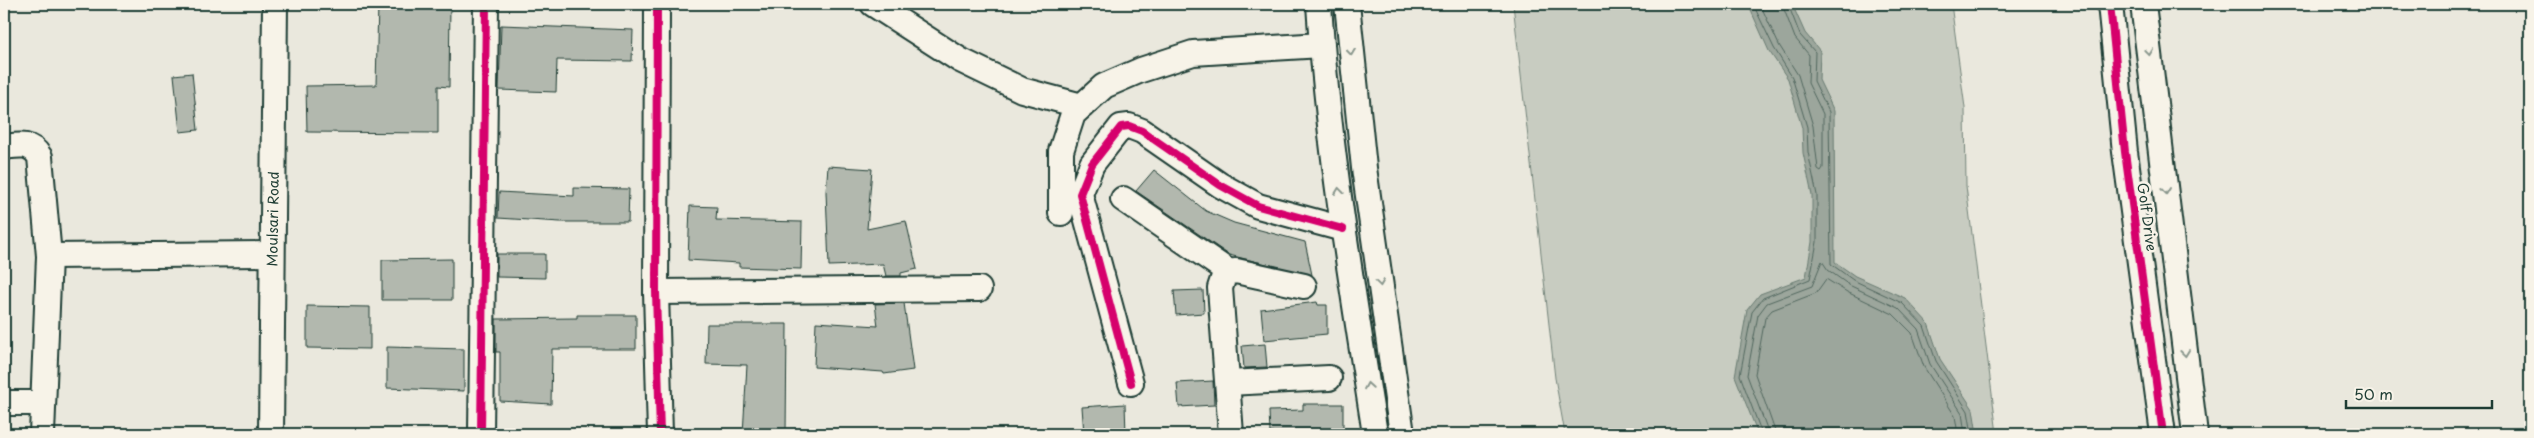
<svg xmlns="http://www.w3.org/2000/svg" width="2534" height="438" viewBox="0 0 2534 438" font-family="'Playpen Sans',sans-serif">
<style>
.green{fill:#c8ccc1;stroke:#74847a}
.water{fill:#9ca69c;stroke:#6a7c72}
.lines{fill:none;stroke-linecap:round;stroke-linejoin:round}
.shore{stroke:#51675e;stroke-width:1}
.building{fill:#b2b8ae;stroke:#1f3d34}
.minor-casing{stroke:#1f3d34;stroke-width:28}
.minor{stroke:#f7f3e8;stroke-width:24}
.cycleway-casing{stroke:#f7f3e8;stroke-width:11}
.cycleway{stroke:#d6006c;stroke-width:8}
.oneway{stroke:#8b988e}
.labels{text-anchor:middle;stroke-width:5;stroke-linejoin:round;paint-order:stroke}
.street-label{font-size:14px;fill:#1f3d34;stroke:#f7f3e8}
</style>
<rect width="100%" height="100%" fill="#eae8dd"/>
<filter id="ink" filterUnits="userSpaceOnUse"><feTurbulence type="fractalNoise" baseFrequency=".02" numOctaves="2"/><feDisplacementMap in="SourceGraphic" scale="10" xChannelSelector="R" yChannelSelector="G"/><feConvolveMatrix kernelMatrix="1 2 1 2 8 2 1 2 1" color-interpolation-filters="sRGB"/></filter>
<g filter="url(#ink)">
<path class="green" d="M1513 4H1951L1965 108 1966 186 1997 434H1565L1555 378Z"/>
<path class="water" d="M1748 4H1792L1805 33 1820 51 1819 80 1834 111 1835 262 1855 276 1905 298 1928 323 1940 359 1973 409 1977 434H1758L1735 376 1747 310 1760 294 1806 277 1812 242V195L1803 153 1802 128 1788 79 1769 51Z"/>
<g class="lines">
<g class="shore">
<path d="M1753 4 1774 48 1792 77 1807 127 1808 152 1817 195V242L1810 279 1763 298 1752 312 1740 375 1762 434"/>
<path d="M1760 4 1779 45 1798 75 1813 126 1818 169 1821 171 1823 168V114L1808 83 1809 55 1795 38 1782 4"/>
<path d="M1788 4 1800 35 1815 52 1814 81 1829 112 1831 264 1853 280 1902 303 1924 326 1936 361 1968 411 1972 434"/>
<path d="M1769 434 1747 375 1758 315 1767 303 1812 286 1822 261 1828 270 1849 285 1898 308 1918 329 1930 364 1962 413 1965 434"/>
<path d="M1776 434 1755 374 1765 318 1772 310 1816 293 1826 279 1847 292 1893 314 1912 333 1924 367 1955 416 1958 434"/>
</g>
</g>
<g class="building">
<path d="M378 4H450L449 87 438 86V133L307 132 306 86 376 85Z"/>
<path d="M501 25 633 30 632 61 557 60 556 92 499 90Z"/>
<path d="M192 73 198 130 180 132 174 75Z"/>
<path d="M828 166 872 169 867 229 906 221 917 269 901 273V276H886L883 264 829 266 826 192Z"/>
<path d="M1154 170 1206 211 1234 223 1305 242 1312 275 1229 255 1136 191Z"/>
<path d="M574 188 629 189 628 222H560L498 218 499 192 574 196Z"/>
<path d="M690 206 717 207 716 220 802 222 801 269 739 267V263L688 260Z"/>
<path d="M497 254H545V278L497 277Z"/>
<path d="M452 259V300H382V260Z"/>
<path d="M1203 290 1204 313 1176 315 1174 291Z"/>
<path d="M1317 302 1318 305H1327V334L1264 340 1261 309Z"/>
<path d="M904 303 913 370 884 374 883 372 814 367 816 322 878 326 875 304Z"/>
<path d="M307 306 370 307V349L307 348Z"/>
<path d="M577 315H636V349H552L551 404 500 401V352H496V319L577 318Z"/>
<path d="M707 324H787L786 434H743L747 365 706 364Z"/>
<path d="M1265 344 1267 367 1244 368 1242 346Z"/>
<path d="M387 347 464 349V391L387 388Z"/>
<path d="M1213 381 1214 405 1179 407 1177 383Z"/>
<path d="M1125 404 1126 434H1084L1082 407Z"/>
<path d="M1303 404H1343V432L1270 433 1269 411 1303 410Z"/>
</g>
<g class="lines">
<g class="minor-casing">
<g id="minor">
<path d="M657 4 656 292 660 434"/>
<path d="M873 4 960 60 1022 90 1082 106"/>
<path d="M1319 4C1328 148 1353 291 1375 434"/>
<path d="M1347 4 1364 168 1402 434"/>
<path d="M2110 4 2125 152 2163 434"/>
<path d="M2143 4 2195 434"/>
<path d="M4 147C19 145 31 142 40 157L49 256 42 434"/>
<path d="M1123 199 1229 272"/>
<path d="M1061 213V151L1073 114 1104 86 1141 70 1193 53 1322 45"/>
<path d="M49 256 272 254"/>
<path d="M656 292 979 289"/>
<path d="M1131 383 1080 194 1092 164 1121 127 1129 126 1142 131 1220 185 1258 206 1343 229"/>
<path d="M1228 383 1329 378"/>
<path d="M4 403H43"/>
<path d="M271 434 275 4"/>
<path d="M481 434 486 4"/>
<path d="M1231 434 1220 288 1224 276 1229 272 1236 271 1304 286"/>
</g>
</g>
<use href="#minor" class="minor"/>
<g class="cycleway-casing">
<g id="cycleway">
<path d="M657 4 656 292 660 434"/>
<path d="M2110 4 2125 152 2163 434"/>
<path d="M1131 383 1080 194 1092 164 1121 127 1129 126 1142 131 1220 185 1258 206 1343 229"/>
<path d="M481 434 486 4"/>
</g>
</g>
<use href="#cycleway" class="cycleway"/>
</g>
<defs><path id="oneway-chevron" d="M-2-3.5L2.5 0L-2 3.5" fill="none" stroke-width="1.6" stroke-linecap="round" stroke-linejoin="round" transform="scale(1.25)"/></defs>
<g class="oneway">
<use href="#oneway-chevron" transform="translate(1351 52) rotate(84)"/>
<use href="#oneway-chevron" transform="translate(2149 52) rotate(83)"/>
<use href="#oneway-chevron" transform="translate(1339 191) rotate(-97)"/>
<use href="#oneway-chevron" transform="translate(2166 191) rotate(83)"/>
<use href="#oneway-chevron" transform="translate(1380 283) rotate(82)"/>
<use href="#oneway-chevron" transform="translate(2185 353) rotate(83)"/>
<use href="#oneway-chevron" transform="translate(1368 386) rotate(-99)"/>
</g>
</g>
<g class="labels">
<g class="street-label">
<text transform="translate(2147 217) rotate(82)" y="5">Golf Drive</text>
<text transform="translate(273 219) rotate(-89)" y="5">Moulsari Road</text>
</g>
</g>
<rect width="2534" height="438" fill="none" stroke="#f7f3e8" stroke-width="20"/>
<rect x="10" y="10" width="2514" height="418" fill="none" stroke="#1f3d34" stroke-width="2" filter="url(#ink)"/>
<path d="M2346 400v8h146v-8" fill="none" stroke="#1f3d34" stroke-width="2.5"/>
<text x="2354" y="400" font-size="15" fill="#1f3d34" stroke="#f7f3e8" stroke-width="4" paint-order="stroke">50 m</text>
</svg>
